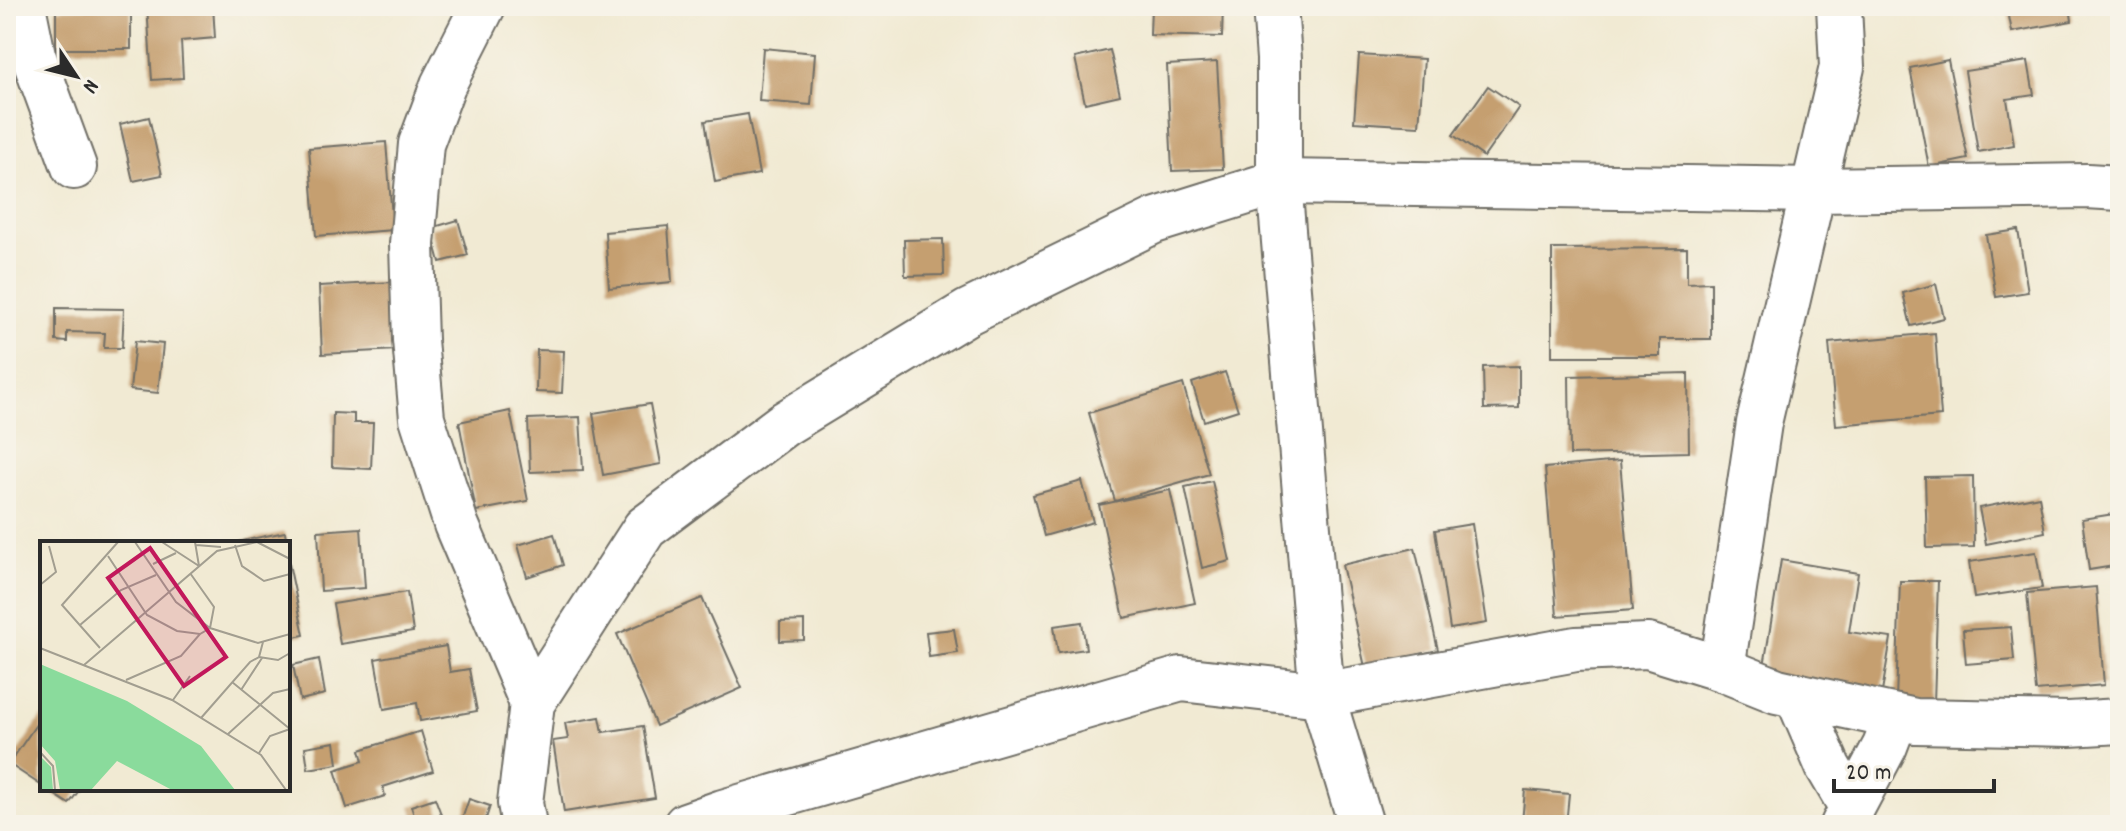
<svg xmlns="http://www.w3.org/2000/svg" width="2126" height="831" viewBox="0 0 2126 831" font-family="Dekko,sans-serif">
<style>
.building{fill:#c59f6f}
.lines{fill:none;stroke-linecap:round;stroke-linejoin:round}
.minor-casing{stroke:#706e66;stroke-width:48}
.minor{stroke:#fff;stroke-width:44}
.inset-road{fill:none;stroke:#a29e90;stroke-width:2}
.view{fill:#c2185b;fill-opacity:0.15;stroke:#c2185b;stroke-width:4}
.inset-edge{fill:none;stroke:#2b2b2b;stroke-width:4}
</style>
<rect width="100%" height="100%" fill="#f7f3e8"/>
<filter id="ink" filterUnits="userSpaceOnUse"><feTurbulence type="fractalNoise" baseFrequency=".0125" numOctaves="2"/><feDisplacementMap in="SourceGraphic" scale="16" xChannelSelector="R" yChannelSelector="G"/><feConvolveMatrix kernelMatrix="1 2 1 2 8 2 1 2 1" color-interpolation-filters="sRGB"/></filter>
<filter id="wash" filterUnits="userSpaceOnUse"><feTurbulence type="fractalNoise" baseFrequency=".006" numOctaves="4" result="noise"/><feDisplacementMap in="SourceGraphic" scale="32" xChannelSelector="R" yChannelSelector="G"/><feGaussianBlur stdDeviation="1.8" result="paint"/><feColorMatrix in="noise" values="0 0 0 0 0 0 0 0 0 0 0 0 0 0 0 0 0 1.4 0 .05"/><feComposite in="paint" operator="in"/></filter>
<g filter="url(#wash)">
<rect width="100%" height="100%" fill="#f1ead3"/>
<g id="blocks">
<g class="building">
<path d="M147 6H213L215 38 181 41 183 78 152 80Z"/>
<path d="M1151 6H1223L1222 37 1150 35Z"/>
<path d="M2007 6H2070L2072 21 2012 32Z"/>
<path d="M131 7V49H56V9Z"/>
<path d="M763 48 815 53 811 105 759 101Z"/>
<path d="M1110 50 1120 95 1085 103 1075 58Z"/>
<path d="M1359 55 1424 59 1419 126 1354 122Z"/>
<path d="M1948 60 1968 159 1929 167 1910 68Z"/>
<path d="M2028 61 2034 95 2007 99 2014 145 1978 152 1965 71Z"/>
<path d="M1217 62 1223 169 1172 171 1167 65Z"/>
<path d="M1488 86 1519 107 1484 157 1453 135Z"/>
<path d="M748 114 759 174 715 182 705 121Z"/>
<path d="M149 117 162 175 133 181 120 124Z"/>
<path d="M386 142 393 230 316 236 309 148Z"/>
<path d="M458 220 468 255 440 262 431 228Z"/>
<path d="M668 226 672 282 609 288 605 232Z"/>
<path d="M2018 230 2028 292 1996 297 1986 235Z"/>
<path d="M943 239 944 275 905 276 904 240Z"/>
<path d="M1687 248V283L1711 282V339H1660V356H1552V249Z"/>
<path d="M394 282 397 350 322 354 319 286Z"/>
<path d="M1936 284 1944 318 1911 326 1903 293Z"/>
<path d="M56 308 124 309 122 348H104L105 333 67 332V342L56 341Z"/>
<path d="M1935 333 1941 416 1836 425 1829 343Z"/>
<path d="M135 341 163 344 158 393 130 390Z"/>
<path d="M537 350 564 351 562 393 536 392Z"/>
<path d="M1519 366V408L1484 409 1483 367Z"/>
<path d="M1225 372 1238 410 1204 421 1192 383Z"/>
<path d="M1688 373 1689 452 1570 455 1569 376Z"/>
<path d="M1183 384 1209 474 1115 501 1089 413Z"/>
<path d="M650 404 661 464 603 475 593 413Z"/>
<path d="M510 411 528 501 476 511 459 422Z"/>
<path d="M333 413 354 414V423H373L371 469 332 467Z"/>
<path d="M580 417 583 470 530 472 528 419Z"/>
<path d="M1620 461 1633 610 1557 616 1545 468Z"/>
<path d="M1973 476 1974 547 1927 548 1925 477Z"/>
<path d="M1082 481 1093 522 1044 536 1033 495Z"/>
<path d="M1212 481 1230 561 1202 568 1185 487Z"/>
<path d="M1170 490 1195 603 1124 618 1099 505Z"/>
<path d="M2039 496 2045 532 1986 544 1979 508Z"/>
<path d="M2120 513V565L2089 570 2082 519Z"/>
<path d="M1472 524 1487 623 1450 629 1435 530Z"/>
<path d="M361 528 365 588 321 591 318 531Z"/>
<path d="M285 532 287 543H238L237 542Z"/>
<path d="M554 534 563 565 527 577 518 545Z"/>
<path d="M1415 548 1438 650 1365 667 1342 565Z"/>
<path d="M2036 552 2042 588 1974 598 1969 562Z"/>
<path d="M288 559 304 635 288 638Z"/>
<path d="M1781 560 1858 573 1849 632 1891 638 1881 698 1762 679Z"/>
<path d="M1900 581H1938L1934 703 1896 701Z"/>
<path d="M2096 587 2104 685 2036 691 2027 593Z"/>
<path d="M407 592 413 632 340 644 333 604Z"/>
<path d="M702 598 742 688 656 726 617 634Z"/>
<path d="M804 621V640L780 641V622Z"/>
<path d="M1082 622 1086 649 1058 653 1054 626Z"/>
<path d="M2011 627 2014 660 1966 664 1963 630Z"/>
<path d="M954 629 958 653 929 657 926 632Z"/>
<path d="M446 646 450 672 469 669 477 711 420 721 417 703 384 709 375 659Z"/>
<path d="M319 659 325 694 300 700 293 665Z"/>
<path d="M42 716V786L9 764Z"/>
<path d="M600 717 603 732 643 726 655 798 564 812 553 741 568 739 565 723Z"/>
<path d="M421 731 433 771 383 787 385 796 347 808 335 770 363 761 360 750Z"/>
<path d="M335 742 338 764 308 769 305 747Z"/>
<path d="M46 789H80L69 804Z"/>
<path d="M1525 790 1569 794 1566 825 1522 822Z"/>
<path d="M435 798 445 825H417L411 806Z"/>
<path d="M469 799 490 806 484 825H460Z"/>
</g>
</g>
</g>
<g filter="url(#ink)">
<use href="#blocks" fill-opacity="0" stroke="#706e66" stroke-width="2"/>
<g class="lines">
<g class="minor-casing">
<g id="minor">
<path d="M23 6 33 55 74 167"/>
<path d="M483 6 443 85 421 144 412 244 415 340 422 418 456 524 532 703"/>
<path d="M1275 6 1279 59V182L1322 695 1361 825"/>
<path d="M1722 669 1759 423 1842 67 1839 6"/>
<path d="M1797 695 1828 767 1852 808"/>
<path d="M524 825 520 803 532 703 645 528 784 424 968 312 1154 221 1279 182 1815 190 2087 186 2120 188"/>
<path d="M686 825 723 812 1181 679 1322 695 1576 649 1648 646 1722 669 1777 691 1915 721 2069 724 2120 721"/>
<path d="M1843 825 1885 746 1896 717"/>
</g>
</g>
<use href="#minor" class="minor"/>
</g>
</g>
<g transform="translate(40 541)">
<rect width="250" height="250" fill="#f1ead3"/>
<path d="M0 123 87 160 161 205 195 249H132L77 220 51 249H20L15 220 0 203ZM0 215 11 226 13 249H0Z" fill="#8adb9c"/>
<path class="inset-road" d="M95 1 136 61 170 87 218 102 250 93M122 1 159 25M155 1 159 25M217 1 250 18M156 4 181 6M195 4 202 25 224 40 250 33M68 15 107 74 137 90 160 93 170 87 174 66 150 32M113 23 136 12M0 44 16 31 9 5M40 84 81 49 116 34M0 107 132 159 221 214 246 249M60 107 22 64 78 1M219 116 238 119 250 112M44 124 177 10 217 1M86 139 141 115 160 93M192 141 250 188M201 149 222 117M133 159 150 135M161 177 210 121 219 116 223 101M188 193 233 152 250 148M0 211 13 225 15 249M219 212 230 195 250 188"/>
<path class="view" d="M110 7 186 116 144 145 68 37Z"/>
<rect width="250" height="250" class="inset-edge"/>
</g>
<rect width="2126" height="831" fill="none" stroke="#f7f3e8" stroke-width="32"/>
<g transform="translate(76 76) rotate(125)" stroke="#f7f3e8" stroke-width="6" paint-order="stroke">
<path d="M0-6L14 30L0 20L-14 30Z" fill="#2b2b2b"/>
<text y="-12" font-size="22" font-weight="bold" text-anchor="middle" fill="#2b2b2b">N</text>
</g>
<path d="M1834 779v12h160v-12" fill="none" stroke="#2b2b2b" stroke-width="4"/>
<text x="1846" y="779" font-size="24" fill="#2b2b2b" stroke="#f7f3e8" stroke-width="6" paint-order="stroke">20 m</text>
</svg>
